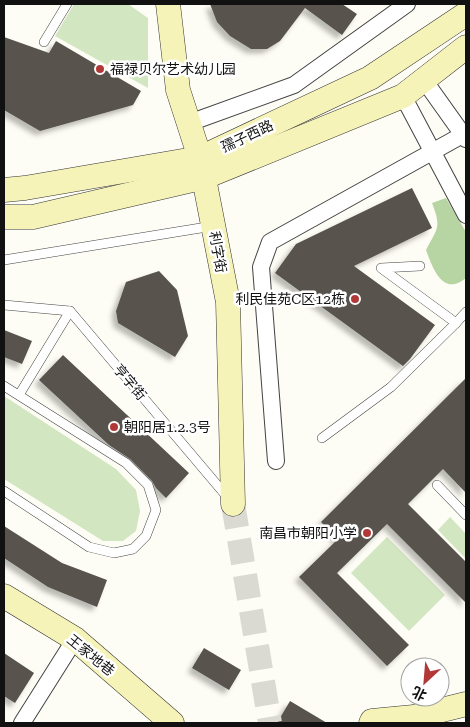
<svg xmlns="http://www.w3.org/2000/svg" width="470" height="727" viewBox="0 0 470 727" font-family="'Roboto Serif','Noto Sans SC',serif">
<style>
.green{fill:#d2e6c1}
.forest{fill:#b7d5a2}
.building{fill:#58524e;filter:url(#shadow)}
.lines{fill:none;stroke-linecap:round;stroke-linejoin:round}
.secondary-tunnel{stroke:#dadad3;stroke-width:24;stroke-dasharray:24 12;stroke-linecap:butt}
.lane-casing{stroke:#444;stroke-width:10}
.street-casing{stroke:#444;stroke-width:18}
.secondary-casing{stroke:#333;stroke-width:25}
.lane{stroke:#fff;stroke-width:9}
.street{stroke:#fff;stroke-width:16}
.secondary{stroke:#f6f3b8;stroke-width:24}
.poi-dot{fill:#b23737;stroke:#fff;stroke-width:2}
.labels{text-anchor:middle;stroke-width:5;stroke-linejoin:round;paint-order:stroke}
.poi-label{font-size:14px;fill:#111;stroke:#fff;text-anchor:start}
.street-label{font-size:14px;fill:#111;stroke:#fff}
</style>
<defs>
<filter id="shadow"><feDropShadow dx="-4.5" dy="4.5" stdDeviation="2.5" flood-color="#0004"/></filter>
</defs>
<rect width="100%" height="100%" fill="#fefdf5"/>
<g class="green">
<path d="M74 4H128L148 18V88L55 36Z"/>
<path d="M4 396 116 469 136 490 140 511 136 531 123 541H103L4 479Z"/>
<path d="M450 517 466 534V559L438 530Z"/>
<path d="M387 537 445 595 409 631 351 573Z"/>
</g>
<path class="forest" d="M446 198 466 232V278C443 297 433 269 426 250 437 228 442 229 432 203Z"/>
<g class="building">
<path d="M210 4H342L357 14 342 35 305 8 280 41 267 49H251L230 36 217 22Z"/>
<path d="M4 37 49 53 56 41 141 91 133 105 40 131 4 110Z"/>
<path d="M412 188 432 228 354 266 435 325 410 359 403 366 275 273 296 244Z"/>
<path d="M159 271 177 290 188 336 175 357 118 323 116 311 126 282Z"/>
<path d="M4 330 32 341 22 364 4 357Z"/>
<path d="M63 355 189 473 166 498 156 488 152 481 130 459 109 445 39 380Z"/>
<path d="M466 378V493L443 469 408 504 466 562V603L387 524 337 573 409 645 387 666 299 577 338 539 321 522Z"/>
<path d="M4 526 62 563 107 580 97 607 48 587 4 558Z"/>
<path d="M204 648 241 670 229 690 192 668Z"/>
<path d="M4 653 34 673 15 703 4 696Z"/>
<path d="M290 701 327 723H277Z"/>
</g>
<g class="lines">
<path class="secondary-tunnel" d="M233 504 270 723"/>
<g class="lane-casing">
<g id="lane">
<path d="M44 42 67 4"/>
<path d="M4 260 213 226"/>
<path d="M420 266 381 268 456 323 466 312"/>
<path d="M4 305 70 311 229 499"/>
<path d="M4 386 126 463 148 485 156 510 146 536 133 549 114 553 89 547 4 491"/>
<path d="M19 395 70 311"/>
<path d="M322 438 391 387 456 323"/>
<path d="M437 485 466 515"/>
</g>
</g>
<g class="street-casing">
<g id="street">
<path d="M424 80 466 139"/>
<path d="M403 96 466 215"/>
<path d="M189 123 294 85 407 4"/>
<path d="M276 461 261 267 270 242 466 133"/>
<path d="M22 723 75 639"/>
</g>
</g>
<g class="secondary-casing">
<g id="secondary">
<path d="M168 4 178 90 200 158 228 302 233 504"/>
<path d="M4 190 25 188 200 158 370 78 466 14"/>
<path d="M4 217H33L205 177 403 96 466 47"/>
<path d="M4 596 75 639 172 723"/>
<path d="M371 723 372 721 414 717 466 704"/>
</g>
</g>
<use href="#lane" class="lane"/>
<use href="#street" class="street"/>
<use href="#secondary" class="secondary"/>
</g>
<g class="poi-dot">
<circle cx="100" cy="69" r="5"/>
<circle cx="355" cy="299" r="5"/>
<circle cx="114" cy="427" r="5"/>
<circle cx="367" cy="533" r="5"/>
</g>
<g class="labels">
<g class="poi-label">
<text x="110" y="74">福禄贝尔艺术幼儿园</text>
<text x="345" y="304" text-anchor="end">利民佳苑C区12栋</text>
<text x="124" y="432">朝阳居1.2.3号</text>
<text x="357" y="538" text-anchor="end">南昌市朝阳小学</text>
</g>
<g class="street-label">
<text transform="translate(247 136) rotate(-25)" y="5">孺子西路</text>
<text transform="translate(218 252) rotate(80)" y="5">利字街</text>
<text transform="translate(130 382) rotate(50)" y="5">亨字街</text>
<text transform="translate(91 655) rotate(39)" y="5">王家地巷</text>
</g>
</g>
<rect width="470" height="727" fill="none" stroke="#111111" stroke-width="10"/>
<g transform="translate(425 682) rotate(206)"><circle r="24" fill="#ffffff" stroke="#a0a0a0"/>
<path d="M0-4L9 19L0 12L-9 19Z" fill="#b23737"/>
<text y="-8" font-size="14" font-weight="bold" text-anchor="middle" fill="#111111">北</text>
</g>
</svg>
